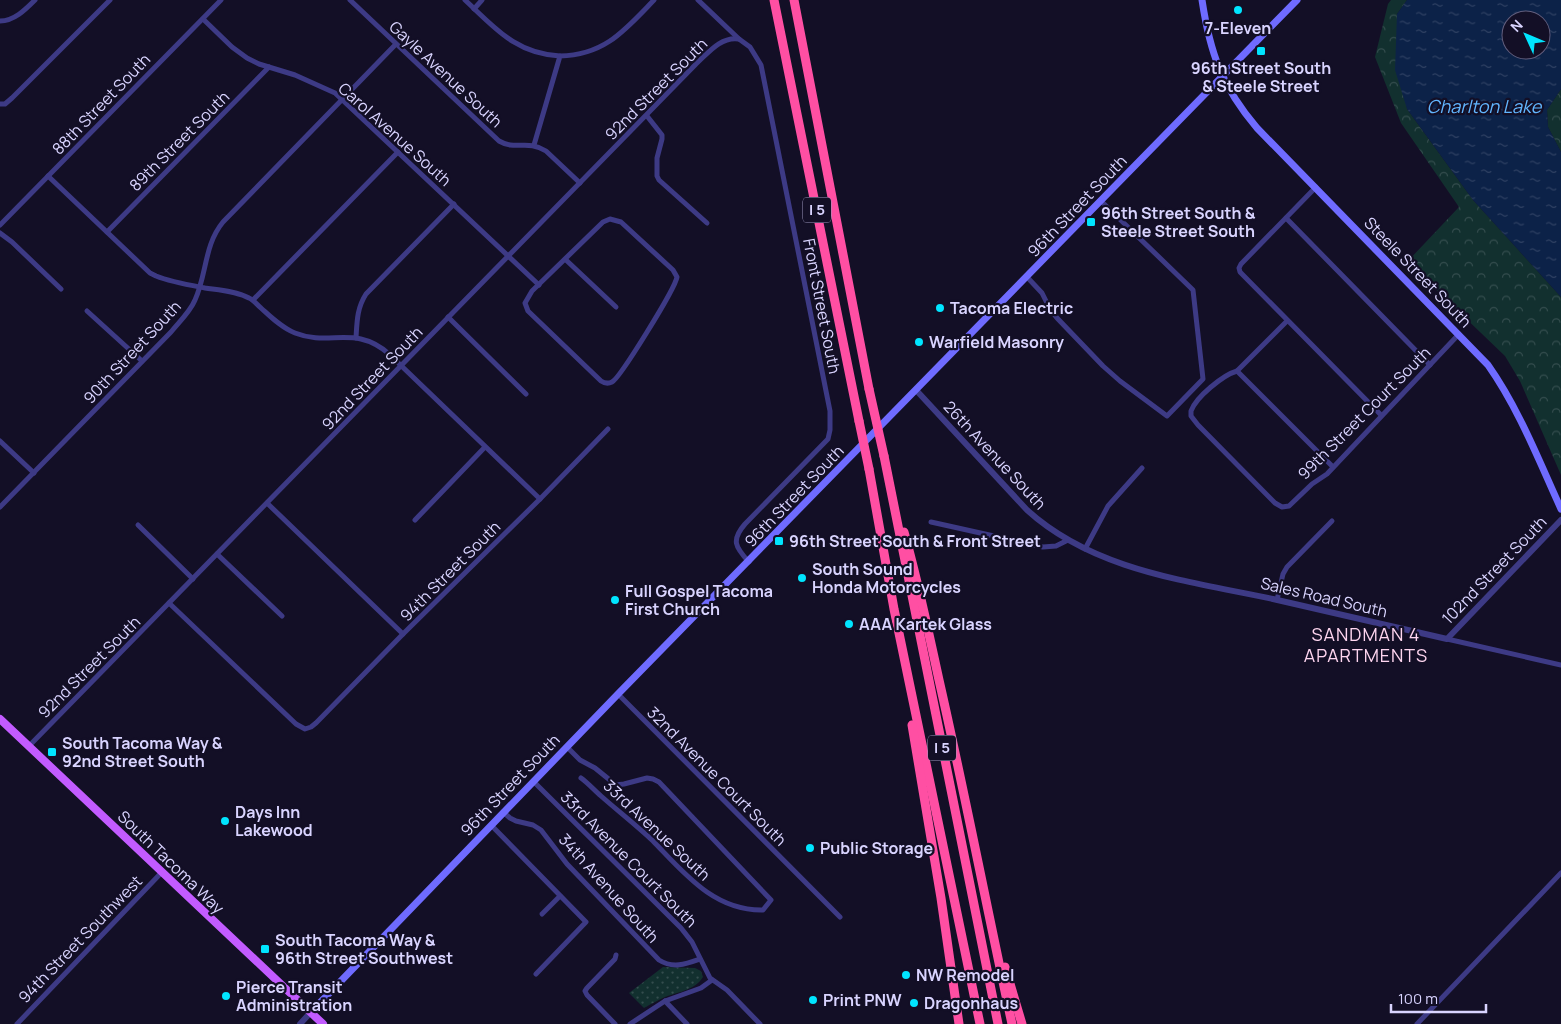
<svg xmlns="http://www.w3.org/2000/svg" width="1561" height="1024" viewBox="0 0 1561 1024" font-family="Manrope,sans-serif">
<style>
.grass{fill:url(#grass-dots)}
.forest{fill:url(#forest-crowns)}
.water{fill:url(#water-ripples);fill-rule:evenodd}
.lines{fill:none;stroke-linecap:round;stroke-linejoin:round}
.minor{stroke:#3d3a85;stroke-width:5}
.tertiary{stroke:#3d3a85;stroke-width:6}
.secondary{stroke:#6f6bff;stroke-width:7}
.primary{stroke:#c25bff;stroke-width:8}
.motorway{stroke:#ff4fa3;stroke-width:9}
.motorway-bridge{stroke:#ff4fa3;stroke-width:9}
.poi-dot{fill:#00e5ff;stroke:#130f26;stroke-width:2}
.labels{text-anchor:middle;stroke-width:4.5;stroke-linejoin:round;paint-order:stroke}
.shield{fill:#130f26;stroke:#9e99be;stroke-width:1}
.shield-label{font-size:15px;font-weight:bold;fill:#d9d4ff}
.poi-label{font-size:16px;font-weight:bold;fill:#d9d4ff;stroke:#130f26;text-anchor:start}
.street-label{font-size:16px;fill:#d9d4ff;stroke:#130f26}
.water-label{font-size:18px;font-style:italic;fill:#62b6ff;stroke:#130f26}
.neighbourhood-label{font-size:18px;letter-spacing:1px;fill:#ffd6f0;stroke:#130f26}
</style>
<defs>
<pattern id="grass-dots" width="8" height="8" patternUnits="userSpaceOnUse" patternTransform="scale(1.25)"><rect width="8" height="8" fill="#12302f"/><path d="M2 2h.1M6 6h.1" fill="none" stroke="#344d4e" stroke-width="1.8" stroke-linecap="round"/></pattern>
<pattern id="forest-crowns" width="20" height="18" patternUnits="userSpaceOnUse" patternTransform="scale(1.25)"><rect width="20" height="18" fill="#12302f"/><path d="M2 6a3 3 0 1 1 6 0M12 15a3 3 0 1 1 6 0" fill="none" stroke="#344d4e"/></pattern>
<pattern id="water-ripples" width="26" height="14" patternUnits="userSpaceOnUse" patternTransform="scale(1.25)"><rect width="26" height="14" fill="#0c2248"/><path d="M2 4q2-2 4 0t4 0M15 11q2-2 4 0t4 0" fill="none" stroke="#2f4163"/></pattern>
</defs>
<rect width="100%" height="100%" fill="#130f26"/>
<path class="grass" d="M663 967 695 968 701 971 703 977C695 990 678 992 665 997 658 1000 651 1004 644 1008L629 993Z"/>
<g class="forest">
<path d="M1391 0H1407L1397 14 1407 109 1473 200 1561 297V475L1520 381 1505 356 1407 262 1459 207 1401 123 1375 57 1388 4Z"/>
<path d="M1561 89V152L1548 127 1547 110Z"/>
</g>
<path class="water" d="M1407 0H1561V89L1547 110 1548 127 1561 152V297L1473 200 1407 109 1395 70 1397 14ZM1511 20H1541V50H1511Z"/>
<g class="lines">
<g class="minor">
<path d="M350 0 499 141C516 151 527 139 546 151L580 183"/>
<path d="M465 0C495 28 516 54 560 56"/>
<path d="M698 0 739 39 750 47 761 65 830 411V430L828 439 745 524C731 540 735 547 749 562"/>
<path d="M474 9 482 0"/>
<path d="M203 19 232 47 247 58 259 64 295 75 335 93 539 285"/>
<path d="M0 21C14 21 25 10 35 0"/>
<path d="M0 104H5L12 98 110 0"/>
<path d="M647 116 662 135V139L657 158V176L659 180 707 223"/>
<path d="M534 145 560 56C605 55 625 30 654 0"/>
<path d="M48 176 150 273 156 276C171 282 189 285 205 288 219 290 236 291 249 298 254 300 257 305 261 308 271 317 282 328 295 333 330 347 355 324 389 354L540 499"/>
<path d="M1316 187 1241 264 1239 268 1240 272 1381 415"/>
<path d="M1286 218 1430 365"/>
<path d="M610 219 621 222 673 270 677 277C675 289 620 378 612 382 608 384 604 383 601 381L528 311 525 303 532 291 603 222Z"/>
<path d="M0 225 221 0"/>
<path d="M107 232 269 67"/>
<path d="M0 233 12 242 61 289"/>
<path d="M566 260 616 307"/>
<path d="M1027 277 1042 293 1050 309 1057 318 1103 366 1120 381 1167 416 1203 379 1193 290 1101 201"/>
<path d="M253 300 398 152"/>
<path d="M87 311 142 361"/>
<path d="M448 317 526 394"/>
<path d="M1287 321 1237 371C1223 375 1196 397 1191 411V416L1198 425 1275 503 1282 507 1289 506 1312 484 1327 474 1459 334"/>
<path d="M356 338C357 321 357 308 366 294L454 204"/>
<path d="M1237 371 1333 467"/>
<path d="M0 441 34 473"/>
<path d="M267 503 403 634"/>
<path d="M0 507 171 332C179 322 190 312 195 300 207 274 204 245 223 222L396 44"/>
<path d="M415 520 485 447"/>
<path d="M931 522 1043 547 1056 546 1068 540"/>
<path d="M138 525 193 579"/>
<path d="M1085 549 1108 506 1142 468"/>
<path d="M217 554 282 616"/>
<path d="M1277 600 1283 574 1287 567 1332 521"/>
<path d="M169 603 296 724 305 729 311 727 316 723 403 634 540 499 608 429"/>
<path d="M1447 639 1561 665"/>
<path d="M618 694 840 917"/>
<path d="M29 746 696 64C708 53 721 36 739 39"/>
<path d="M567 747 580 760 595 768 616 785 624 784 647 778 653 779 659 782 771 900 763 910C714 911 684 873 653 841 636 825 618 811 601 796 594 790 588 783 581 778"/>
<path d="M533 781 681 928 692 942 710 978 727 990 760 1024"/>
<path d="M503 812 510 818 516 821 533 825 541 830 567 864 659 960C673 969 686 964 700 959"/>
<path d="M491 825 586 922 536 974"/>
<path d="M542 914 560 896"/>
<path d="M665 1001 687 1024"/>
<path d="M17 1024 162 872"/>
<path d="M615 1024 587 995 585 991 587 988 615 959 616 955"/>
<path d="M630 1024 665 1001 701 988 712 980"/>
<path d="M1417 1024 1561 873"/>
</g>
<g class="tertiary">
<path d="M916 390 1027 510C1094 571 1189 581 1273 599 1331 612 1389 626 1447 639L1561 520"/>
<path d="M300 1024 311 1012"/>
</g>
<g class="secondary">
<path d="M1202 0C1210 53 1222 87 1257 128L1488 365C1519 409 1539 461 1561 509"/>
<path d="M311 1012 618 694 1297 0"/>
</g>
<path class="primary" d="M0 719 323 1024"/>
<g class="motorway">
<path d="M774 0 859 421"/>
<path d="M794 0 869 389"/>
<path d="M884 456 998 1024"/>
<path d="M869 469 894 609 980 1024"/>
<path d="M904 532C918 581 928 630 939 680 965 794 987 909 1012 1024"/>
<path d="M912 725 941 898 959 1024"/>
<path d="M1005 967 1022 1024"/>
</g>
<g class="motorway-bridge">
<path d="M869 389 884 456"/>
<path d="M859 421 869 469"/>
</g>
</g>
<g class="poi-dot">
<circle cx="1238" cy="10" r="5"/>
<rect x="1256" y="46" width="10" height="10" rx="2.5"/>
<rect x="1086" y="217" width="10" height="10" rx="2.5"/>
<circle cx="940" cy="308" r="5"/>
<circle cx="919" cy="342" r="5"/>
<rect x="774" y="536" width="10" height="10" rx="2.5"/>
<circle cx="802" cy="578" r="5"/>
<circle cx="615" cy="600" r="5"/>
<circle cx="849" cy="624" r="5"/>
<rect x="47" y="747" width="10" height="10" rx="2.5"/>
<circle cx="225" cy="821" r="5"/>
<circle cx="810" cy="848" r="5"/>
<rect x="260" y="944" width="10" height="10" rx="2.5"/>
<circle cx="906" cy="975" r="5"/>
<circle cx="226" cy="996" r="5"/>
<circle cx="813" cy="1000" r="5"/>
<circle cx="914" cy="1003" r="5"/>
</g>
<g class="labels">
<g class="shield">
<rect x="803" y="197.5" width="28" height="25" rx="4"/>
<rect x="928" y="735.5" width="28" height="25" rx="4"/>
</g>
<g class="shield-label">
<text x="817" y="215">I 5</text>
<text x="942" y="753">I 5</text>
</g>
<g class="poi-label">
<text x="1238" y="34" text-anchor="middle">7-Eleven</text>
<text x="1261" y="74" text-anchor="middle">96th Street South<tspan x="1261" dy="18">&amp; Steele Street</tspan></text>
<text x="1101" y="219">96th Street South &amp;<tspan x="1101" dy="18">Steele Street South</tspan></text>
<text x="950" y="314">Tacoma Electric</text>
<text x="929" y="348">Warfield Masonry</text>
<text x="789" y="547">96th Street South &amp; Front Street</text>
<text x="812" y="575">South Sound<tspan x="812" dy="18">Honda Motorcycles</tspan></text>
<text x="625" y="597">Full Gospel Tacoma<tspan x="625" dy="18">First Church</tspan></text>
<text x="859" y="630">AAA Kartek Glass</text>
<text x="62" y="749">South Tacoma Way &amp;<tspan x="62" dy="18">92nd Street South</tspan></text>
<text x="235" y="818">Days Inn<tspan x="235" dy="18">Lakewood</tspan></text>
<text x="820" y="854">Public Storage</text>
<text x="275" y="946">South Tacoma Way &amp;<tspan x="275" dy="18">96th Street Southwest</tspan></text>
<text x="916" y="981">NW Remodel</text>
<text x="236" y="993">Pierce Transit<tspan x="236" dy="18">Administration</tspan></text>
<text x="823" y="1006">Print PNW</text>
<text x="924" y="1009">Dragonhaus</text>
</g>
<g class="street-label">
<text transform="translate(446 74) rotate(43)" y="6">Gayle Avenue South</text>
<text transform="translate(656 89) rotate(-45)" y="6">92nd Street South</text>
<text transform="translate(101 104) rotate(-46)" y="6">88th Street South</text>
<text transform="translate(395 134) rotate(42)" y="6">Carol Avenue South</text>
<text transform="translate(179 141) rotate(-45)" y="6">89th Street South</text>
<text transform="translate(1077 206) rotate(-46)" y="6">96th Street South</text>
<text transform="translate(1418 272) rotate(46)" y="6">Steele Street South</text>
<text transform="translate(822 306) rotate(79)" y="6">Front Street South</text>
<text transform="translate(132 352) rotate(-47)" y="6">90th Street South</text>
<text transform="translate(372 378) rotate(-46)" y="6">92nd Street South</text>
<text transform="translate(1364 413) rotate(-45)" y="6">99th Street Court South</text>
<text transform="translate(995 455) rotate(47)" y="6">26th Avenue South</text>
<text transform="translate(794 496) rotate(-46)" y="6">96th Street South</text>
<text transform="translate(1494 570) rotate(-46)" y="6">102nd Street South</text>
<text transform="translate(450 571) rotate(-45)" y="6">94th Street South</text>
<text transform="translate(1324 597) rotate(13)" y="6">Sales Road South</text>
<text transform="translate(89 667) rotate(-45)" y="6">92nd Street South</text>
<text transform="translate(717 776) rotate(45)" y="6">32nd Avenue Court South</text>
<text transform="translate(510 785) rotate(-46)" y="6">96th Street South</text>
<text transform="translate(657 830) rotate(43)" y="6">33rd Avenue South</text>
<text transform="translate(629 859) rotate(45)" y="6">33rd Avenue Court South</text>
<text transform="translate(171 862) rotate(44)" y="6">South Tacoma Way</text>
<text transform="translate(609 888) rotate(48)" y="6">34th Avenue South</text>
<text transform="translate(80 939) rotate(-46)" y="6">94th Street Southwest</text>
</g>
<g class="water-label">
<text x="1484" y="113">Charlton Lake</text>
</g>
<g class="neighbourhood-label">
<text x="1366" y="641">SANDMAN 4<tspan x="1366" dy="21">APARTMENTS</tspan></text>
</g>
</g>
<g transform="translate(1526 35) rotate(314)"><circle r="24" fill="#130f26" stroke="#625e7d"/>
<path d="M0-4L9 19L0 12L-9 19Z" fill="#00e5ff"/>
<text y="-8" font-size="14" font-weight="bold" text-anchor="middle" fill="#d9d4ff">N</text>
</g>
<path d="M1391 1004v8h95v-8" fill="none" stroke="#d9d4ff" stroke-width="2.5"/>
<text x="1398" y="1004" font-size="15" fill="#d9d4ff" stroke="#130f26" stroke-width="4" paint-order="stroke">100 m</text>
</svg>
